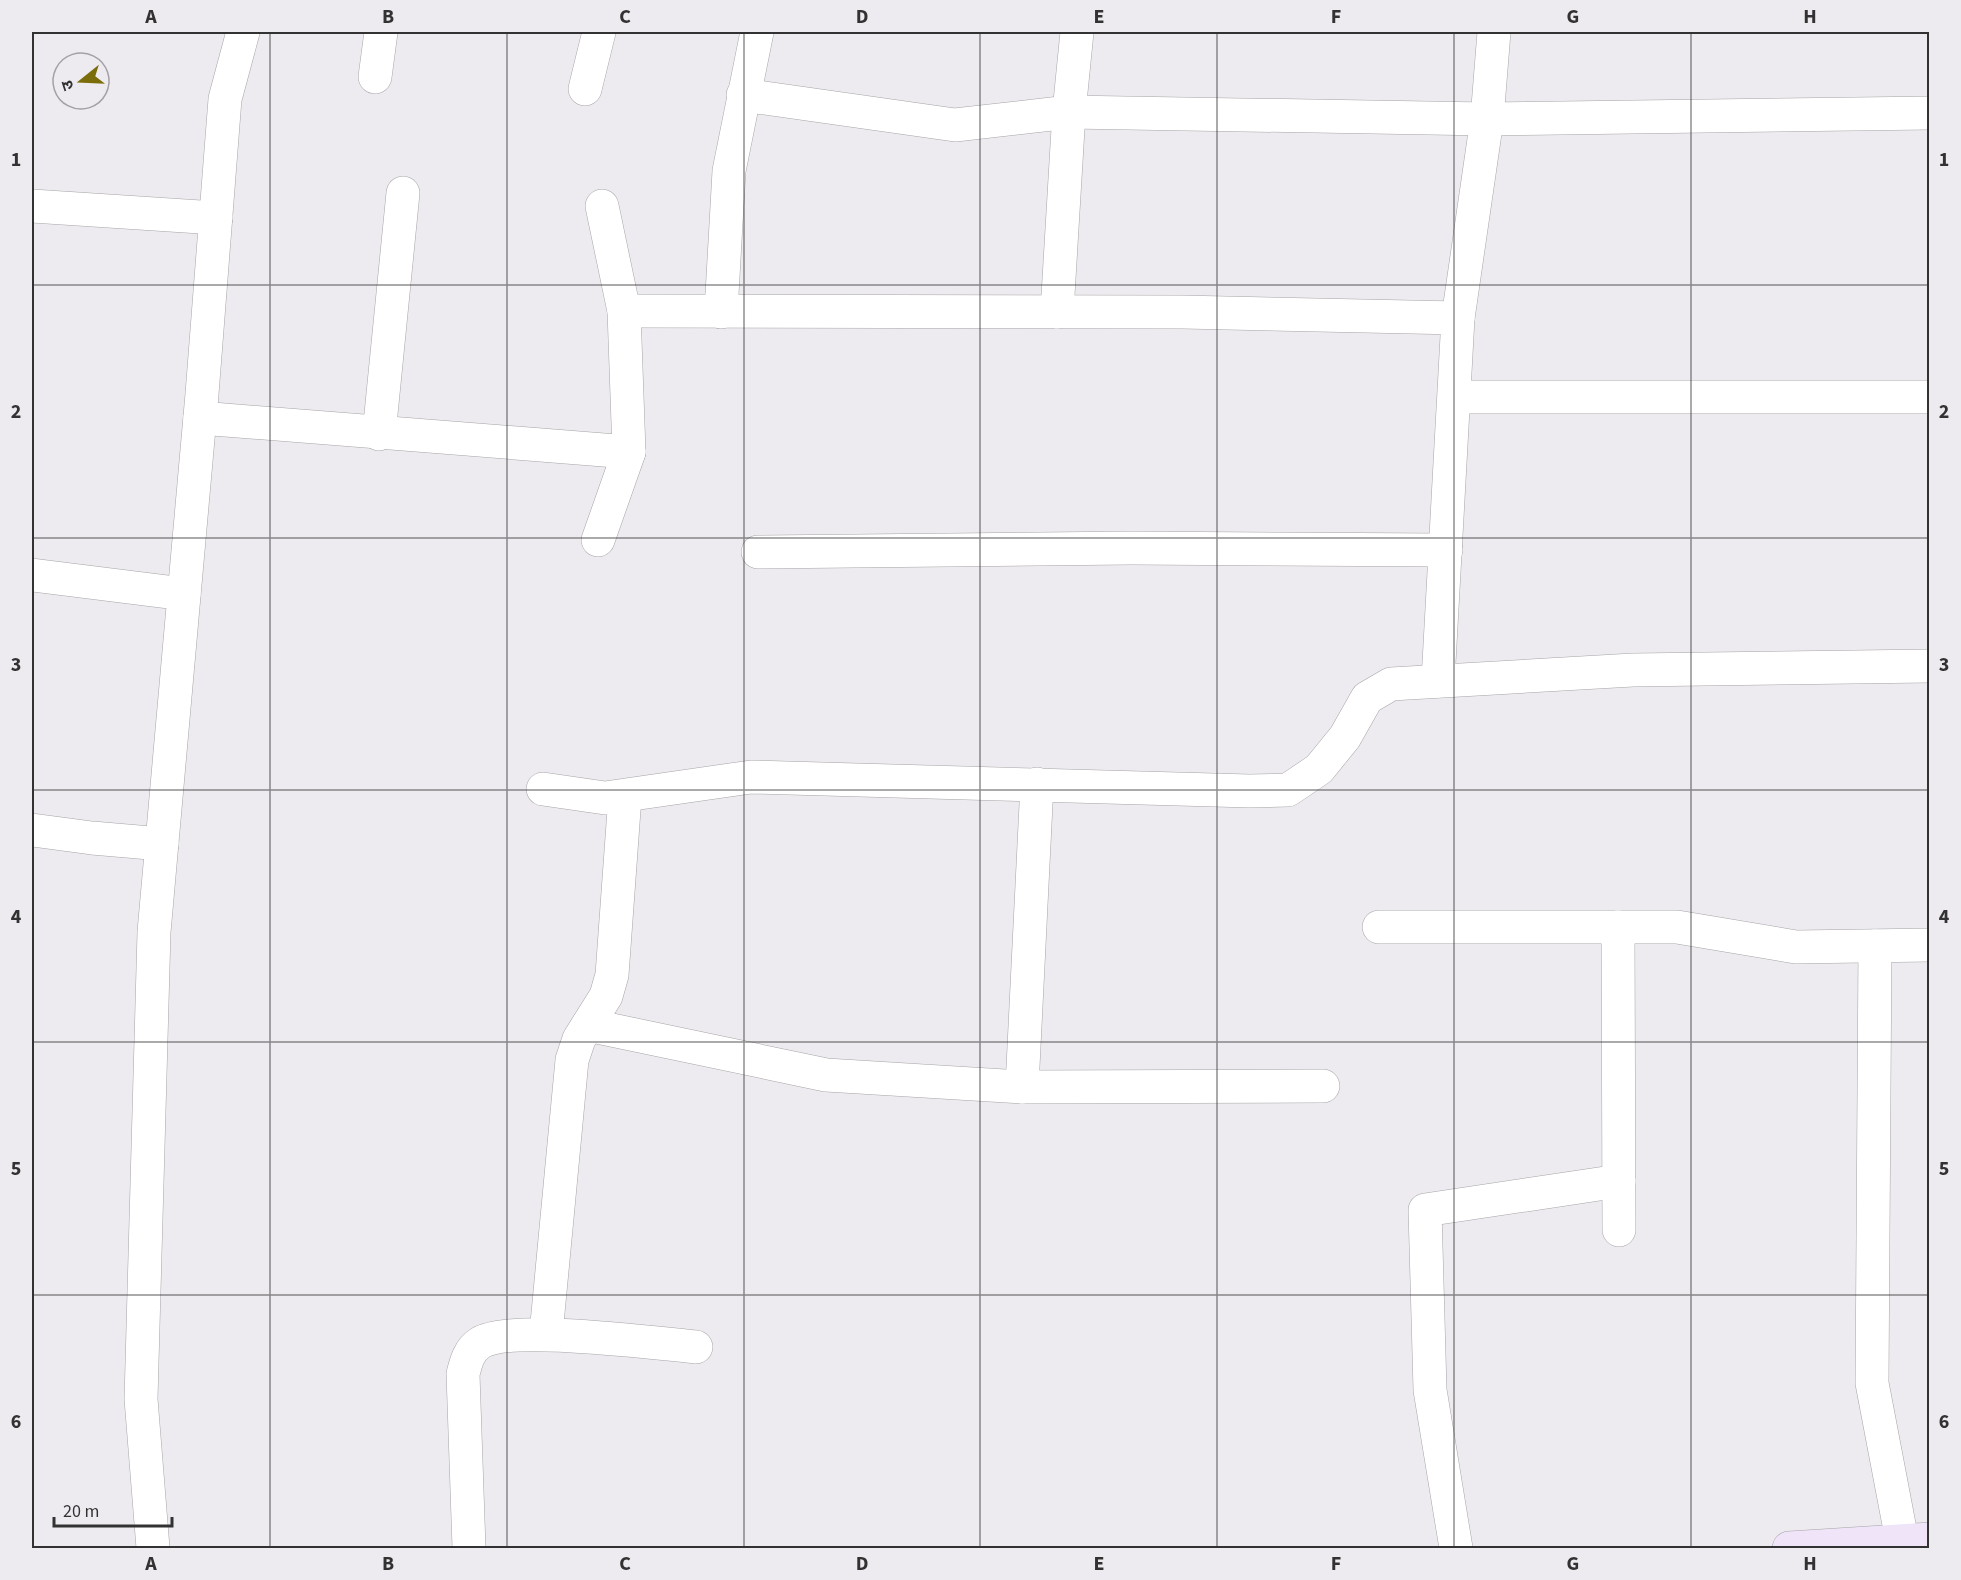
<svg xmlns="http://www.w3.org/2000/svg" width="1961" height="1580" viewBox="0 0 1961 1580" font-family="'Source Sans 3','Noto Sans Devanagari',sans-serif">
<style>
.lines{fill:none;stroke-linecap:round;stroke-linejoin:round}
.street-casing{stroke:#a6a4a7;stroke-width:34}
.secondary-casing{stroke:#a6a4a7;stroke-width:34}
.street{stroke:#fff;stroke-width:33}
.secondary{stroke:#efe4f8;stroke-width:33}
.grid{fill:none;stroke:#333233;stroke-width:1.5;stroke-opacity:0.55}
.neatline{fill:none;stroke:#333233;stroke-width:2}
.grid-label{font-size:20px;text-anchor:middle;font-weight:bold;fill:#333233}
</style>
<rect width="100%" height="100%" fill="#edebef"/>
<g class="lines">
<g class="street-casing">
<g id="street">
<path d="M1494 32 1487 119 1930 113"/>
<path d="M375 77 381 32"/>
<path d="M585 89 599 32"/>
<path d="M743 95 955 125 1069 112 1487 119 1458 318"/>
<path d="M32 206 216 218"/>
<path d="M624 311 1182 312 1458 318 1438 681"/>
<path d="M721 312 729 171 757 32"/>
<path d="M1057 312 1069 112 1077 32"/>
<path d="M1455 397H1930"/>
<path d="M200 418 629 452"/>
<path d="M379 434 403 193"/>
<path d="M598 540 629 452 624 311 602 206"/>
<path d="M758 552 1131 548 1446 550"/>
<path d="M32 575 184 594"/>
<path d="M543 789 605 798 751 777 1250 791 1288 790 1319 769 1345 737 1367 698 1391 684 1633 670 1930 666"/>
<path d="M32 830 92 838 162 844"/>
<path d="M1379 927H1677L1796 947 1930 945"/>
<path d="M1618 927 1619 1230"/>
<path d="M1875 946 1872 1383 1902 1540 1901 1548"/>
<path d="M588 1025 826 1075 1022 1087 1323 1086"/>
<path d="M1022 1087 1037 784"/>
<path d="M546 1334 572 1060 579 1039 606 996 612 975 625 796"/>
<path d="M153 1548 141 1399 154 932 202 394 225 99 243 32"/>
<path d="M469 1548 463 1374C466 1362 469 1350 480 1343 510 1324 654 1343 696 1347"/>
<path d="M1456 1548 1430 1390 1425 1210 1619 1181"/>
</g>
</g>
<g class="secondary-casing">
<path id="secondary" d="M1789 1548 1930 1539"/>
</g>
<use href="#street" class="street"/>
<use href="#secondary" class="secondary"/>
</g>
<path class="grid" d="M270 32V1548M507 32V1548M744 32V1548M980 32V1548M1217 32V1548M1454 32V1548M1691 32V1548M32 285H1930M32 538H1930M32 790H1930M32 1042H1930M32 1295H1930"/>
<rect width="1961" height="1580" fill="none" stroke="#edebef" stroke-width="66"/>
<g transform="translate(81 81) rotate(252)"><circle r="28" fill="#edebef" stroke="#a3a1a4" stroke-width="1.5"/>
<path d="M0-4.5L10 22L0 15L-10 22Z" fill="#7b6e0a"/>
<text y="-9" font-size="16" font-weight="bold" text-anchor="middle" fill="#333233">उ</text>
</g>
<path d="M54 1517v9h118v-9" fill="none" stroke="#333233" stroke-width="3"/>
<text x="63" y="1517" font-size="18" fill="#333233" stroke="#edebef" stroke-width="4.5" paint-order="stroke">20 m</text>
<rect x="33" y="33" width="1895" height="1514" class="neatline"/>
<g class="grid-label">
<text x="151" y="23">A</text>
<text x="388" y="23">B</text>
<text x="625" y="23">C</text>
<text x="862" y="23">D</text>
<text x="1099" y="23">E</text>
<text x="1336" y="23">F</text>
<text x="1573" y="23">G</text>
<text x="1810" y="23">H</text>
<text x="16" y="166">1</text>
<text x="1944" y="166">1</text>
<text x="16" y="418">2</text>
<text x="1944" y="418">2</text>
<text x="16" y="671">3</text>
<text x="1944" y="671">3</text>
<text x="16" y="923">4</text>
<text x="1944" y="923">4</text>
<text x="16" y="1175">5</text>
<text x="1944" y="1175">5</text>
<text x="16" y="1428">6</text>
<text x="1944" y="1428">6</text>
<text x="151" y="1570">A</text>
<text x="388" y="1570">B</text>
<text x="625" y="1570">C</text>
<text x="862" y="1570">D</text>
<text x="1099" y="1570">E</text>
<text x="1336" y="1570">F</text>
<text x="1573" y="1570">G</text>
<text x="1810" y="1570">H</text>
</g>
</svg>
